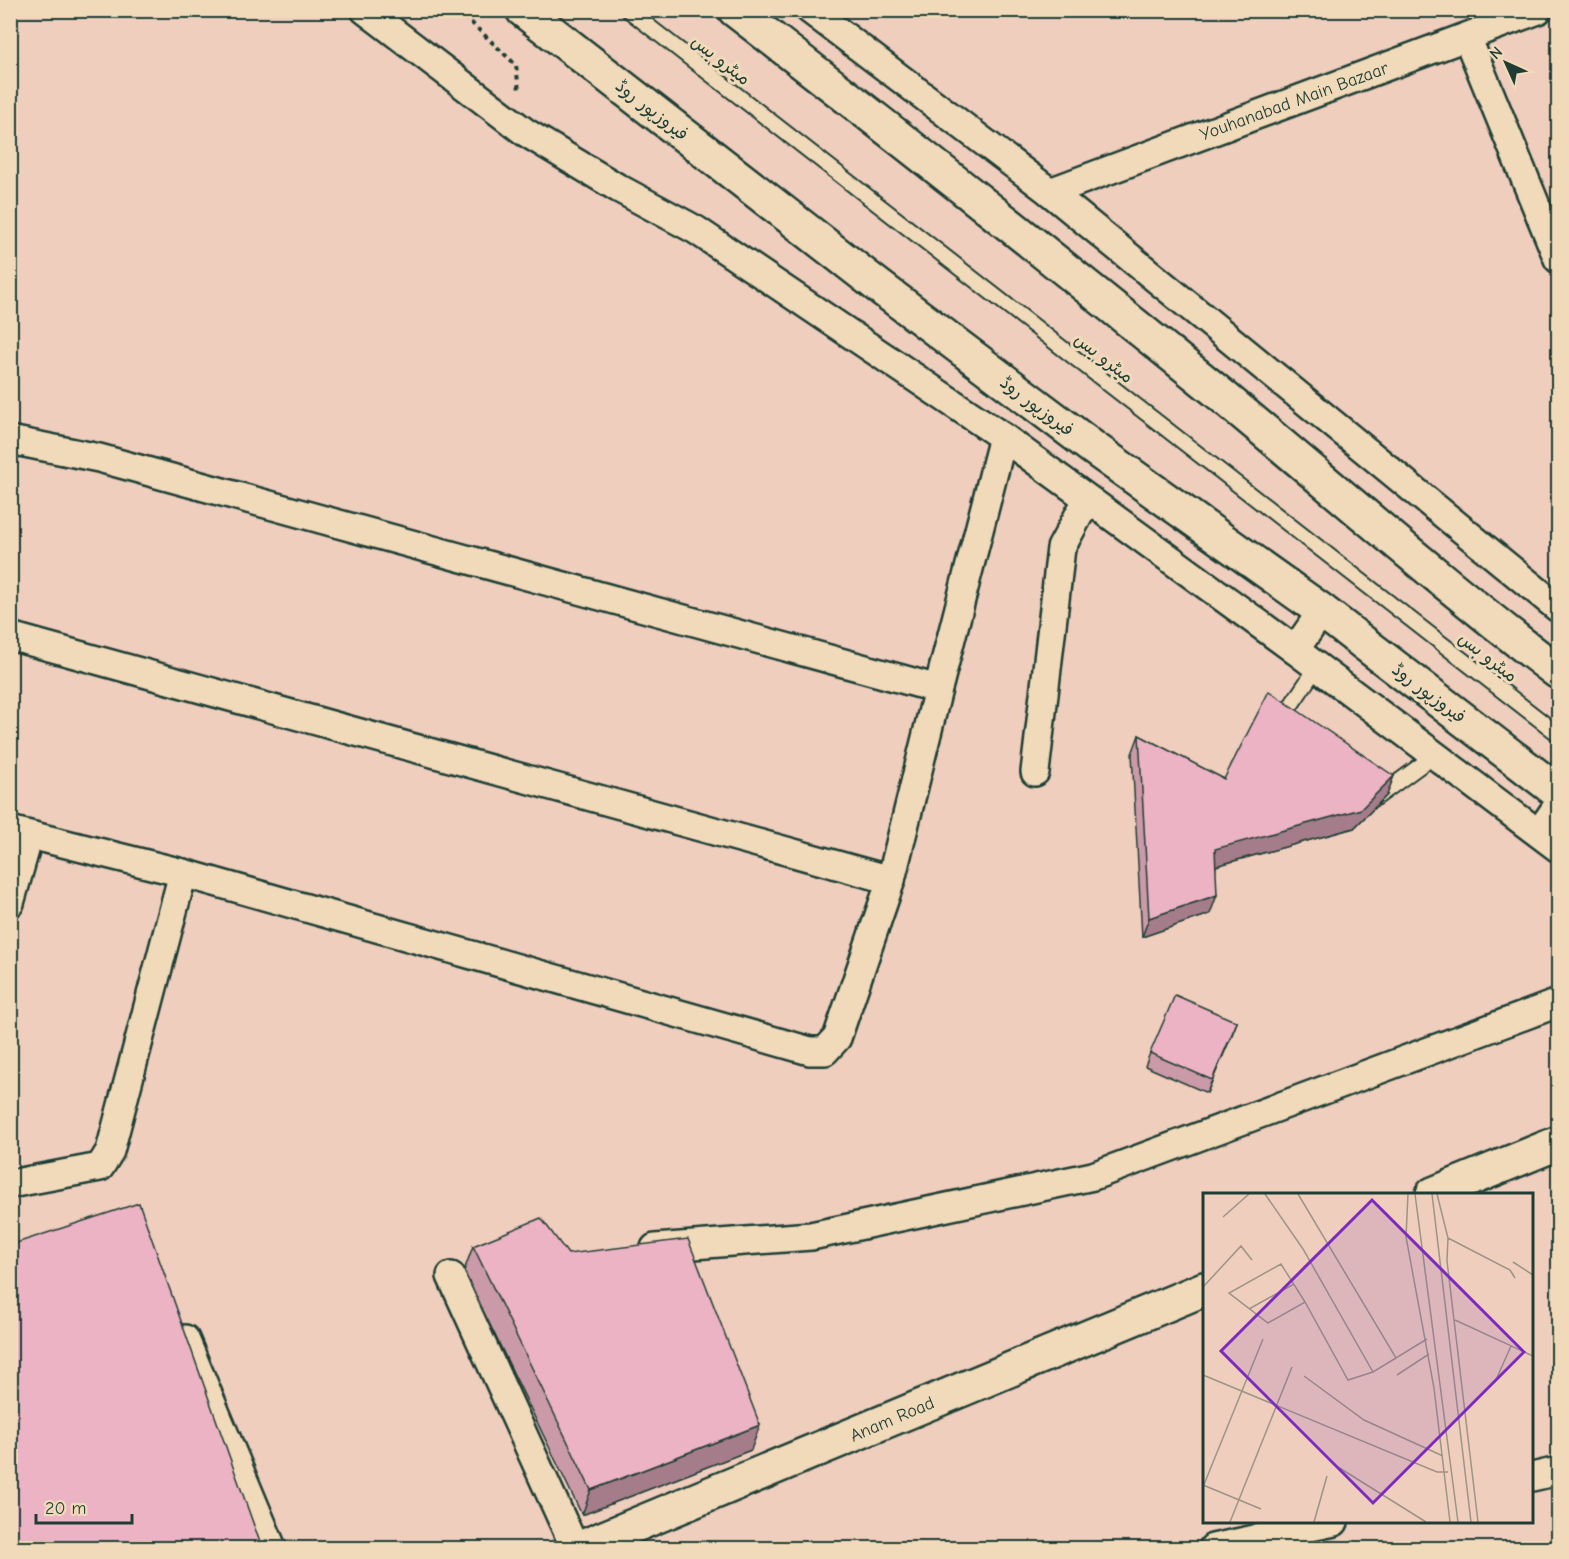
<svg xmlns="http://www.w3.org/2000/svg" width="1569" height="1559" viewBox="0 0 1569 1559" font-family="'Comic Neue','Playpen Sans Arabic',sans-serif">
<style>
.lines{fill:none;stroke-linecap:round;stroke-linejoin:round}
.lane-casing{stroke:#1f3d34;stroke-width:18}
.street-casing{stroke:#1f3d34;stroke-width:32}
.secondary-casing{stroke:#1f3d34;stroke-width:38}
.primary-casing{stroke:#1f3d34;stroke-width:38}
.path{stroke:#1f3d34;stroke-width:4;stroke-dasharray:4.5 4.5;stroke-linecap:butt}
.lane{stroke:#f0dab9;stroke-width:14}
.street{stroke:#f0dab9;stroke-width:27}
.secondary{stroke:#f0dab9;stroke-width:33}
.primary{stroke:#f0dab9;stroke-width:33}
.wall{fill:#cb9aa9;stroke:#1f3d34;stroke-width:1.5}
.shaded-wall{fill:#a57d8a;stroke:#1f3d34;stroke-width:1.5}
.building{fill:#ecb3c5;stroke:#1f3d34;stroke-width:1.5}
.labels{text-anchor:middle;stroke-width:6;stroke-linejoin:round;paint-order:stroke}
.street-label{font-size:18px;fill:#1f3d34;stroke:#f0dab9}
.inset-road{fill:none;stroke:#9c9486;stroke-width:1.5}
.view{fill:#7b2cbf;fill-opacity:0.15;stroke:#7b2cbf;stroke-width:3}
.inset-edge{fill:none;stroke:#1f3d34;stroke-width:3}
</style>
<rect width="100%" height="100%" fill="#efcebd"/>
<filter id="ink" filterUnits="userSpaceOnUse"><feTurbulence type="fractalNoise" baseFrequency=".0167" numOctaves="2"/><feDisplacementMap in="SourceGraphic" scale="12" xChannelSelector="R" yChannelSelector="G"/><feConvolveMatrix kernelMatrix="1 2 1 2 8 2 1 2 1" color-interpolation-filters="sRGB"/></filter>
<g filter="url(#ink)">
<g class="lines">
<g class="lane-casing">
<g id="lane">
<path d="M628 10 1558 734"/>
<path d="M1281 720 1317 667"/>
<path d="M1376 798 1436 754"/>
</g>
</g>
<g class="street-casing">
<g id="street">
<path d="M365 10 525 132 618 188 696 230 1003 437 1295 650 1558 848"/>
<path d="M810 10 1050 192 1558 608"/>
<path d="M1467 37 1558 259"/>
<path d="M1050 192 1538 10"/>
<path d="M10 440 99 458 938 689 1003 437"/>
<path d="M10 636 891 880 938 689"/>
<path d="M1295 650 1322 611"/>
<path d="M1035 772 1061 548 1087 500"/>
<path d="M10 830 183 873 810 1051H825L837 1038 891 880"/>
<path d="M1539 833 1558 805"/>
<path d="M10 903 29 836"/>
<path d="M10 1184 100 1167 110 1151 183 873"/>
<path d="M655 1248 811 1236 1093 1176 1558 1003"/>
<path d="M451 1276 575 1548"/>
<path d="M185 1339 272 1548"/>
<path d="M1532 1477 1558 1471"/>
<path d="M1213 1548 1334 1522"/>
</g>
</g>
<g class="secondary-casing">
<g id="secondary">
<path d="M1433 1194 1558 1143"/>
<path d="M580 1548 1204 1289"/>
</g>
</g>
<g class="primary-casing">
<g id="primary">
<path d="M523 10 877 285 1092 447 1322 611 1558 792"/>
<path d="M735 10C897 135 1056 261 1214 389 1329 484 1440 582 1558 672"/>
</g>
</g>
<path class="path" d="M458 10 516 65 519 90"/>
<use href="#lane" class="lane"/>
<use href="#street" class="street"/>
<use href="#secondary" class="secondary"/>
<use href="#primary" class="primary"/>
</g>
<g class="wall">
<path d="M1139 735 1224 779 1387 795 1354 828 1216 866 1210 914 1142 937 1132 754Z"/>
<path d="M1237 1022 1207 1093 1145 1066 1150 1053Z"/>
<path d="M473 1246 568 1254 751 1450 582 1515 464 1271Z"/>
</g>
<g class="shaded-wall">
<path d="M1394 776 1387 795 1354 828 1208 868 1215 849Z"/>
<path d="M1217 895 1210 914 1142 937 1149 918Z"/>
<path d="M1237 1022 1232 1035 1207 1093 1212 1080Z"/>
<path d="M760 1425 751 1450 582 1515 591 1490Z"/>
</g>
<g class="building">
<path d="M1269 691 1394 776 1361 809 1215 849 1217 895 1149 918 1139 735 1224 779Z"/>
<path d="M1175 995 1237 1022 1212 1080 1150 1053Z"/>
<path d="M139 1203 262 1548H10V1245Z"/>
<path d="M541 1218 568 1254 688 1239 760 1425 591 1490 473 1246Z"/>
</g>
</g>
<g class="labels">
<g class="street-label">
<text transform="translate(721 60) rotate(38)" y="6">میٹرو بس</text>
<text transform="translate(1294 101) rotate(-20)" y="6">Youhanabad Main Bazaar</text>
<text transform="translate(652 110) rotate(38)" y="6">فیروزپور روڈ</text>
<text transform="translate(1104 358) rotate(38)" y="6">میٹرو بس</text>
<text transform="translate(1037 406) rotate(37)" y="6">فیروزپور روڈ</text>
<text transform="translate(1488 657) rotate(38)" y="6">میٹرو بس</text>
<text transform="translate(1429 693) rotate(37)" y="6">فیروزپور روڈ</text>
<text transform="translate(892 1419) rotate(-23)" y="6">Anam Road</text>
</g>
</g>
<g transform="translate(1203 1193)">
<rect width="330" height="330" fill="#efcebd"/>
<path class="inset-road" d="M62 1 100 56 170 179 193 165M95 1 193 165 224 146M205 1 203 44 231 195 247 329M212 1 255 329M229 1 268 329M234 1 245 45 244 68 275 329M20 24 46 1M245 45 307 77 312 85M310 69 330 82M0 94 38 53 49 67M102 109 78 71 26 100 65 130 102 109 145 187 170 179M46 116 91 91M252 127 330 163M0 182 234 279H245M194 182 226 161M101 183 161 227 240 263M292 189 308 153M135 274 223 329M0 292 58 316M0 294 60 146M27 329 89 174M111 329 124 283"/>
<path class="view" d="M169 7 321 159 170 310 18 158Z"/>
<rect width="330" height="330" class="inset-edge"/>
</g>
<rect width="1569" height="1559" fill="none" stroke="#f0dab9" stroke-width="36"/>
<rect x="18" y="18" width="1533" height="1523" fill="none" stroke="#1f3d34" stroke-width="2" filter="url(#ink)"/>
<g transform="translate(1506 63) rotate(315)" stroke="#f0dab9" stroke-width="4.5" paint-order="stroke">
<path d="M0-4.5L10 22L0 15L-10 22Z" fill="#1f3d34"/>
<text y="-9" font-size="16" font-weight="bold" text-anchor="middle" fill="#1f3d34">N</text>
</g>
<path d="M36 1514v9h96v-9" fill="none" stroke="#1f3d34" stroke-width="3"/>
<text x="45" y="1514" font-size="18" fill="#1f3d34" stroke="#f0dab9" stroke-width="4.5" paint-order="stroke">20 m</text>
</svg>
